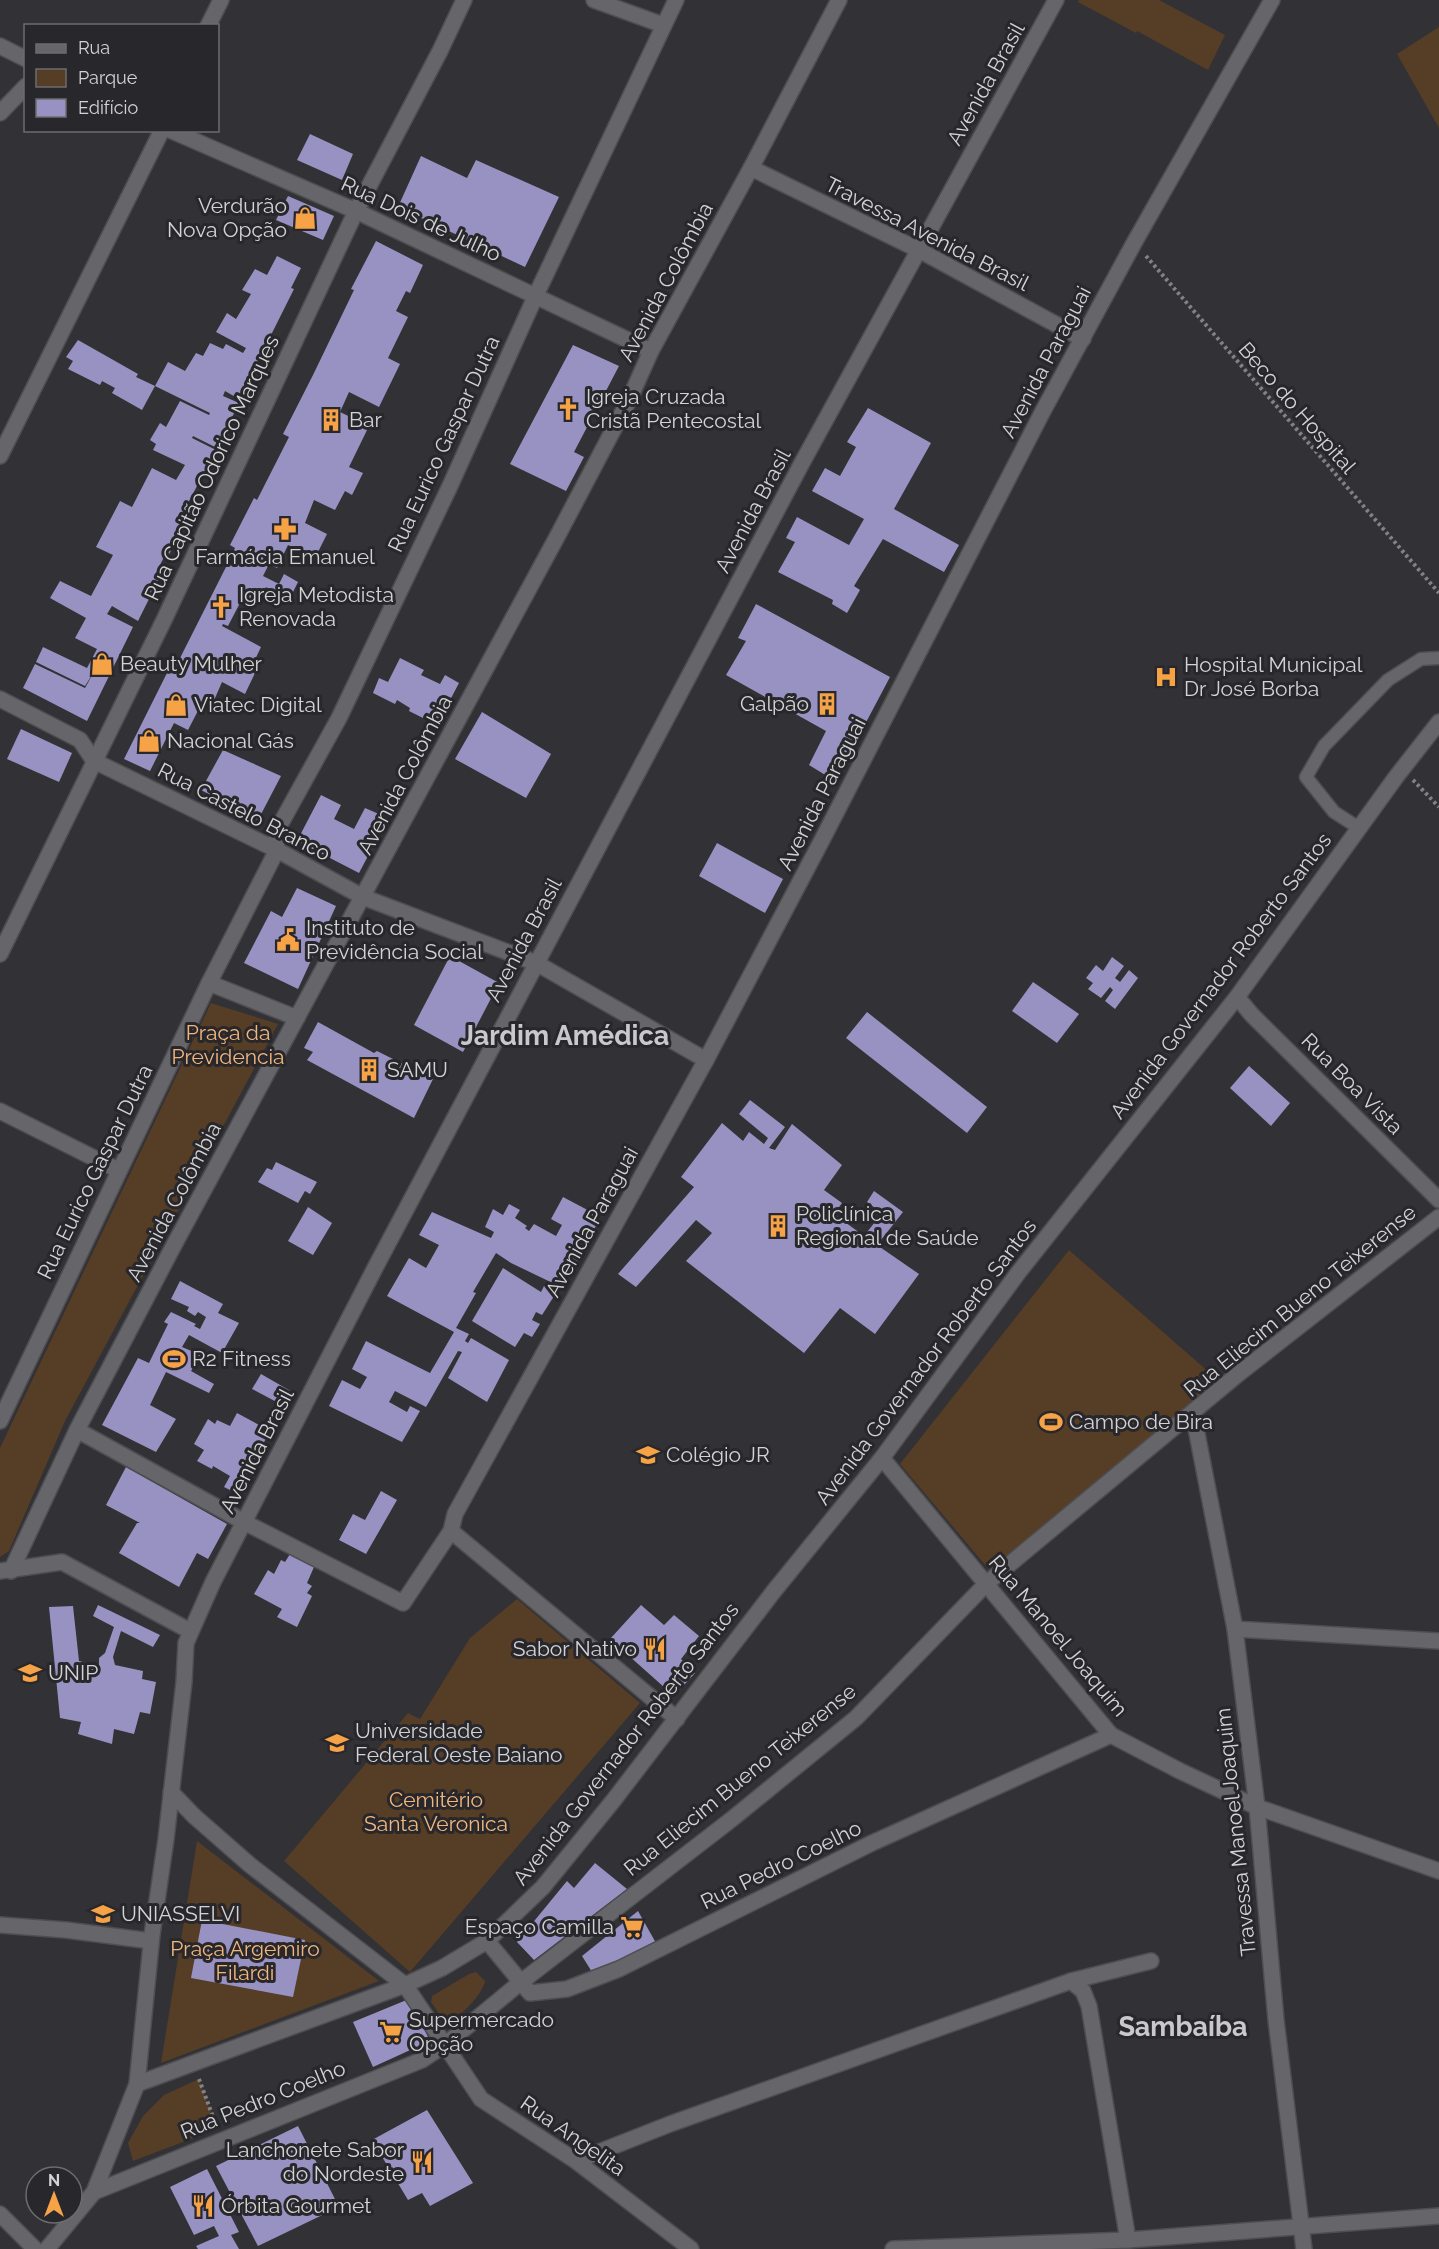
<svg xmlns="http://www.w3.org/2000/svg" width="1439" height="2249" viewBox="0 0 1439 2249" font-family="Raleway,sans-serif">
<style>
.green{fill:#563d26}
.building{fill:#9892c3}
.lines{fill:none;stroke-linecap:round;stroke-linejoin:round}
.service-casing{stroke:#4e4d51;stroke-width:15}
.minor-casing{stroke:#4e4d51;stroke-width:18}
.path{stroke:#828285;stroke-width:4;stroke-dasharray:3 3;stroke-linecap:butt}
.service{stroke:#66666a;stroke-width:12}
.minor{stroke:#66666a;stroke-width:15}
.labels{text-anchor:middle;stroke-width:6;stroke-linejoin:round;paint-order:stroke}
.street-label{font-size:21px;fill:#d3d3d5;stroke:#28272b}
.poi-label{font-size:21px;fill:#d3d3d5;stroke:#28272b;text-anchor:start}
.park-label{font-size:21px;fill:#f2b67c;stroke:#28272b}
.district-label{font-size:27px;font-weight:bold;fill:#c8c8cd;stroke:#28272b}
</style>
<rect width="100%" height="100%" fill="#323135"/>
<g class="green">
<path d="M1079 0H1159L1225 35 1208 70 1137 31 1136 33 1078 2Z"/>
<path d="M1439 27V128L1397 54Z"/>
<path d="M211 1003 278 1024 65 1421 9 1551 0 1557V1448Z"/>
<path d="M1069 1250 1218 1380 991 1572 900 1464Z"/>
<path d="M517 1599 640 1703 410 1972 284 1861 408 1713 420 1719 470 1638Z"/>
<path d="M197 1841 379 1981 161 2063Z"/>
<path d="M476 1972 485 1981C482 1995 462 2015 449 2022L442 2018 431 2002 432 1996 469 1974Z"/>
<path d="M199 2079 217 2129 133 2161 128 2143 143 2116 164 2095Z"/>
</g>
<g class="building">
<path d="M310 134 353 154 342 180 297 160Z"/>
<path d="M421 156 467 178 476 160 559 197 525 267 398 207Z"/>
<path d="M288 196 334 216 323 240 276 220Z"/>
<path d="M376 241 423 265 410 293 406 291 396 311 408 317 388 358 400 364 379 407 349 392 340 412 369 426 349 467 363 473 352 495 345 491 335 510 314 500 305 523 327 534 315 558 288 545 277 568 269 564 263 576 279 584 284 574 298 582 289 600 266 587 254 608 241 601 228 626 223 624 222 626 261 647 250 670 255 673 245 694 222 682 212 705 203 701 188 730 174 723 150 771 124 759 174 659 178 662 226 567 235 548 230 545 254 498 257 500 289 437 283 434 313 375 354 290 351 289Z"/>
<path d="M277 256 301 268 291 288 294 289 239 399 225 391 223 396 239 403 217 448 193 436 192 438 216 450 179 520 186 524 168 556 165 555 154 577 159 579 138 621 112 606 107 614 133 627 87 721 23 688 35 664 85 688 94 672 85 686 36 662 43 647 87 668 97 649 75 638 86 618 50 598 60 581 91 596 113 555 96 547 120 501 132 507 152 468 176 480 185 465 153 450 156 444 150 440 160 423 166 427 180 401 209 415 210 413 155 386 142 410 112 393 115 388 102 381 100 385 68 369 73 361 66 357 78 340 138 374 136 377 155 386 168 362 185 371 196 353 203 356 210 343 223 349 226 344 243 353 246 348 216 332 227 313 236 319 251 294 242 290 255 269 267 275Z"/>
<path d="M573 345 619 366 574 452 584 457 566 491 510 464Z"/>
<path d="M868 408 931 443 894 509 959 545 944 572 883 539 854 586 860 590 847 613 832 604 833 600 778 572 795 542 786 538 797 517 849 545 864 519 812 491 825 468 840 476 856 447 847 442Z"/>
<path d="M756 604 890 677 835 781 809 765 826 731 726 675 746 641 738 638Z"/>
<path d="M400 658 424 670 421 675 440 684 445 675 459 683 437 725 428 720 430 717 425 714 423 718 409 711 410 708 397 700 395 704 373 693 379 678 388 682Z"/>
<path d="M482 712 551 754 526 798 455 759Z"/>
<path d="M21 729 72 753 59 782 7 759Z"/>
<path d="M223 750 281 776 258 820 201 790Z"/>
<path d="M321 795 341 805 334 819 354 829 365 808 388 818 359 873 297 841Z"/>
<path d="M717 843 783 879 765 913 699 876Z"/>
<path d="M297 888 336 906 298 989 244 963 271 911 282 917Z"/>
<path d="M450 956 499 983 463 1052 414 1025Z"/>
<path d="M1112 957 1124 966 1115 978 1120 982 1129 970 1138 978 1115 1009 1105 1001 1113 990 1110 987 1101 998 1088 989 1093 983 1086 978 1096 965 1103 971Z"/>
<path d="M1033 982 1079 1014 1057 1043 1012 1011Z"/>
<path d="M867 1012 987 1107 967 1133 846 1038Z"/>
<path d="M318 1022 374 1053 377 1051 433 1079 414 1118 307 1060 313 1052 304 1048Z"/>
<path d="M1249 1066 1290 1103 1271 1126 1230 1088Z"/>
<path d="M750 1100 785 1127 769 1148 775 1150 792 1124 842 1165 824 1190 842 1203 834 1214 864 1236 882 1213 867 1202 874 1191 903 1212 877 1245 919 1274 875 1334 840 1308 804 1353 686 1261 712 1233 696 1220 636 1287 618 1274 694 1187 681 1177 722 1123 743 1141 749 1132 764 1144 768 1138 739 1114Z"/>
<path d="M276 1162 317 1182 310 1194 305 1191 298 1203 258 1182 267 1168 272 1170Z"/>
<path d="M563 1197 597 1215 595 1219 599 1221 585 1244 578 1240 582 1234 580 1233 573 1245 584 1253 561 1287 511 1263 496 1253 473 1292 476 1293 456 1328 469 1334 465 1341 468 1343 471 1338 509 1360 487 1402 448 1378 462 1352 458 1351 426 1407 395 1391 389 1402 407 1412 410 1406 420 1411 402 1442 329 1406 342 1380 360 1389 367 1377 352 1369 366 1341 430 1373 454 1332 387 1296 409 1258 426 1268 439 1245 419 1235 432 1212 491 1238 494 1232 485 1227 493 1209 503 1215 509 1204 520 1210 515 1218 527 1226 525 1228 529 1231 534 1224 556 1236 562 1225 551 1219Z"/>
<path d="M308 1207 332 1223 313 1255 288 1241Z"/>
<path d="M503 1268 541 1292 544 1286 556 1293 542 1315 536 1312 532 1320 540 1324 532 1337 524 1333 515 1347 472 1321Z"/>
<path d="M180 1281 223 1304 218 1313 239 1323 222 1353 189 1335 182 1347 201 1355 191 1371 214 1384 209 1393 166 1372 150 1405 176 1419 156 1452 102 1425 138 1358 149 1363 168 1324 164 1322 171 1312 196 1324 194 1326 200 1329 206 1317 198 1312 195 1316 187 1311 189 1307 171 1299Z"/>
<path d="M261 1374 294 1393 286 1407 252 1389Z"/>
<path d="M237 1413 270 1431 255 1459 248 1455 243 1465 250 1469 236 1493 224 1487 230 1476 213 1466 212 1469 197 1461 204 1450 194 1444 208 1419 215 1424 217 1420 230 1426Z"/>
<path d="M126 1467 227 1524 208 1559 197 1553 179 1587 119 1553 137 1523H140L106 1505Z"/>
<path d="M381 1491 397 1500 366 1554 339 1540 353 1514 365 1520Z"/>
<path d="M290 1554 314 1567 307 1583 312 1586 307 1593 312 1596 297 1627 277 1617 282 1609 254 1594 268 1570 274 1574 281 1560 285 1562Z"/>
<path d="M98 1605 160 1635 153 1647 121 1631 113 1657 115 1665 143 1671 142 1679 156 1682 150 1714 140 1712 134 1734 114 1729 112 1744 78 1734 81 1722 60 1718 49 1607 73 1606 79 1661 99 1666V1658L105 1653 114 1627 93 1616Z"/>
<path d="M641 1605 664 1625 674 1615 699 1636 681 1659 695 1673 674 1696 610 1639Z"/>
<path d="M595 1863 627 1889 534 1960 517 1942 567 1881 574 1888Z"/>
<path d="M638 1911 656 1943 592 1972 582 1956Z"/>
<path d="M202 1920 305 1940 293 1997 191 1978Z"/>
<path d="M409 1999 430 2041 373 2067 353 2022Z"/>
<path d="M427 2110 473 2183 430 2206 422 2193 408 2200 372 2140Z"/>
<path d="M298 2126 339 2207 258 2246 216 2166Z"/>
<path d="M207 2169 239 2232 231 2235 239 2249H198L196 2246 219 2236 214 2226 194 2235 170 2187Z"/>
</g>
<g class="lines">
<g class="service-casing">
<path id="service" d="M1359 828 1334 812 1306 777 1324 746 1388 680 1421 659 1439 658"/>
</g>
<g class="minor-casing">
<g id="minor">
<path d="M594 0 663 25"/>
<path d="M208 26 221 0"/>
<path d="M0 46 26 59"/>
<path d="M0 113 26 86"/>
<path d="M170 130 356 211 651 351"/>
<path d="M751 168 919 250 1083 339"/>
<path d="M0 456 162 130"/>
<path d="M0 699 80 740 94 761 277 850 363 897 536 963 706 1060"/>
<path d="M0 954 164 620 356 211 440 51 464 0"/>
<path d="M209 983 297 1018"/>
<path d="M1237 997 1252 1015 1439 1200"/>
<path d="M0 1111 118 1170"/>
<path d="M1193 1413 1235 1629 1257 1807 1276 2020 1304 2249"/>
<path d="M0 1421 209 983 277 850 276 832 339 718 450 486 536 295 676 0"/>
<path d="M77 1430 244 1522 403 1603 451 1531 455 1514 706 1060 822 840 1043 411 1134 243 1272 0"/>
<path d="M882 1458 1111 1735 1180 1771 1257 1807 1439 1871"/>
<path d="M451 1531 677 1719"/>
<path d="M0 1571 62 1562 190 1631"/>
<path d="M11 1571 77 1430 174 1245 558 535 629 400 651 351 751 168 839 0"/>
<path d="M1235 1629 1439 1641"/>
<path d="M171 1792 194 1816 250 1865 405 1985 481 2099 576 2161 691 2249"/>
<path d="M0 1925 66 1930 151 1941"/>
<path d="M487 1941 530 1993 567 1989 619 1969 872 1843 1111 1735"/>
<path d="M1071 1981 1151 1961"/>
<path d="M137 2084 405 1985 442 1968 487 1941 543 1887 613 1801 774 1591 882 1458 1018 1273 1237 997 1396 777 1439 722"/>
<path d="M576 2161 670 2124 1071 1981 1083 1991 1089 2006 1128 2240"/>
<path d="M94 2192 422 2060 446 2044 521 1982 732 1819 856 1718 987 1583 1237 1375 1439 1217"/>
<path d="M0 2214 35 2249"/>
<path d="M47 2249 94 2192 137 2084 152 1935 166 1839 184 1682 186 1643 213 1582 375 1268 803 461 1056 0"/>
<path d="M893 2249 1128 2240 1439 2216"/>
</g>
</g>
<g class="path">
<path d="M1146 256 1439 593"/>
<path d="M1413 780 1439 807"/>
<path d="M199 2079 216 2125"/>
</g>
<use href="#service" class="service"/>
<use href="#minor" class="minor"/>
</g>
<defs>
<g id="shop-bare" transform="scale(1.8)"><path d="M-5-2.5h2.3a2.7 3.5 0 0 1 5.4 0H5L5.5 6h-11ZM-1.5-2.5h3a1.5 2.3 0 0 0-3 0Z" fill="#f6a247" stroke="#28272b" stroke-width="2.5" paint-order="stroke"/></g>
<g id="church-bare" transform="scale(1.8)"><path d="M-1.2-6h2.4v3.5h3.3v2.4h-3.3V6h-2.4V-.1h-3.3v-2.4h3.3Z" fill="#f6a247" stroke="#28272b" stroke-width="2.5" paint-order="stroke"/></g>
<g id="building-bare" transform="scale(1.8)"><path d="M-4-6H4V6H1V3H-1V6H-4ZM-2.5-4.3h1.7v1.8h-1.7ZM.8-4.3h1.7v1.8H.8ZM-2.5-1h1.7V.8h-1.7ZM.8-1h1.7V.8H.8Z" fill="#f6a247" stroke="#28272b" stroke-width="2.5" paint-order="stroke"/></g>
<g id="pharmacy-bare" transform="scale(1.8)"><path d="M-2-6h4v4h4v4h-4v4h-4v-4h-4v-4h4Z" fill="#f6a247" stroke="#28272b" stroke-width="2.5" paint-order="stroke"/></g>
<g id="hospital-bare" transform="scale(1.8)"><path d="M-5-5h3v3.5h4V-5h3V5h-3V1.5h-4V5h-3Z" fill="#f6a247" stroke="#28272b" stroke-width="2.5" paint-order="stroke"/></g>
<g id="civic-bare" transform="scale(1.8)"><path d="M-.6-6.5H3V-4.5H.6V-3L4-1V1h2V6H-6V1h2V-1L-.6-3ZM-1.2 2.5V6h2.4V2.5Z" fill="#f6a247" stroke="#28272b" stroke-width="2.5" paint-order="stroke"/></g>
<g id="stadium-bare" transform="scale(1.8)"><path d="M0-5a6.5 5 0 1 0 0 10a6.5 5 0 1 0 0-10ZM-3.5-1.8h7v3.6h-7Z" fill="#f6a247" stroke="#28272b" stroke-width="2.5" paint-order="stroke"/></g>
<g id="school-bare" transform="scale(1.8)"><path d="M0-5L7-2L0 1L-7-2ZM-4 1L0 2.5L4 1V4Q0 6-4 4Z" fill="#f6a247" stroke="#28272b" stroke-width="2.5" paint-order="stroke"/></g>
<g id="restaurant-bare" transform="scale(1.8)"><path d="M-5-6h1v4h1v-4h1v4h1v-4h1v5L-1.5 .5V6h-2V.5L-5-1ZM5-6V6H3V1.5H1.5Q1.5-4 5-6Z" fill="#f6a247" stroke="#28272b" stroke-width="2.5" paint-order="stroke"/></g>
<g id="university-bare" transform="scale(1.8)"><path d="M0-5L7-2L0 1L-7-2ZM-4 1L0 2.5L4 1V4Q0 6-4 4Z" fill="#f6a247" stroke="#28272b" stroke-width="2.5" paint-order="stroke"/></g>
<g id="supermarket-bare" transform="scale(1.8)"><path d="M-6-5.5h2.5l.6 2H6L4.5 2H-2.5L-4.4-4H-6ZM-1.5 3.2a1.3 1.3 0 1 0 .1 0ZM3 3.2a1.3 1.3 0 1 0 .1 0Z" fill="#f6a247" stroke="#28272b" stroke-width="2.5" paint-order="stroke"/></g>
</defs>
<g fill-rule="evenodd">
<use href="#shop-bare" x="305" y="218"/>
<use href="#church-bare" x="568" y="409"/>
<use href="#building-bare" x="331" y="420"/>
<use href="#pharmacy-bare" x="285" y="529"/>
<use href="#church-bare" x="221" y="607"/>
<use href="#shop-bare" x="102" y="664"/>
<use href="#hospital-bare" x="1166" y="677"/>
<use href="#building-bare" x="827" y="704"/>
<use href="#shop-bare" x="176" y="705"/>
<use href="#shop-bare" x="149" y="741"/>
<use href="#civic-bare" x="288" y="940"/>
<use href="#building-bare" x="369" y="1070"/>
<use href="#building-bare" x="778" y="1226"/>
<use href="#stadium-bare" x="174" y="1359"/>
<use href="#stadium-bare" x="1051" y="1422"/>
<use href="#school-bare" x="648" y="1455"/>
<use href="#restaurant-bare" x="655" y="1649"/>
<use href="#university-bare" x="30" y="1673"/>
<use href="#university-bare" x="337" y="1743"/>
<use href="#university-bare" x="103" y="1914"/>
<use href="#supermarket-bare" x="632" y="1927"/>
<use href="#supermarket-bare" x="391" y="2032"/>
<use href="#restaurant-bare" x="422" y="2162"/>
<use href="#restaurant-bare" x="203" y="2206"/>
</g>
<g class="labels">
<g class="street-label">
<text transform="translate(986 84) rotate(-61)" y="7">Avenida Brasil</text>
<text transform="translate(421 219) rotate(25)" y="7">Rua Dois de Julho</text>
<text transform="translate(927 234) rotate(27)" y="7">Travessa Avenida Brasil</text>
<text transform="translate(666 282) rotate(-62)" y="7">Avenida Colômbia</text>
<text transform="translate(1046 362) rotate(-62)" y="7">Avenida Paraguai</text>
<text transform="translate(1297 408) rotate(49)" y="7">Beco do Hospital</text>
<text transform="translate(444 444) rotate(-65)" y="7">Rua Eurico Gaspar Dutra</text>
<text transform="translate(212 468) rotate(-65)" y="7">Rua Capitão Odorico Marques</text>
<text transform="translate(753 511) rotate(-62)" y="7">Avenida Brasil</text>
<text transform="translate(405 775) rotate(-62)" y="7">Avenida Colômbia</text>
<text transform="translate(822 794) rotate(-63)" y="7">Avenida Paraguai</text>
<text transform="translate(244 812) rotate(27)" y="7">Rua Castelo Branco</text>
<text transform="translate(524 940) rotate(-62)" y="7">Avenida Brasil</text>
<text transform="translate(1221 976) rotate(-53)" y="7">Avenida Governador Roberto Santos</text>
<text transform="translate(1352 1084) rotate(45)" y="7">Rua Boa Vista</text>
<text transform="translate(95 1172) rotate(-64)" y="7">Rua Eurico Gaspar Dutra</text>
<text transform="translate(174 1202) rotate(-62)" y="7">Avenida Colômbia</text>
<text transform="translate(592 1222) rotate(-61)" y="7">Avenida Paraguai</text>
<text transform="translate(1300 1301) rotate(-39)" y="7">Rua Eliecim Bueno Teixerense</text>
<text transform="translate(926 1362) rotate(-53)" y="7">Avenida Governador Roberto Santos</text>
<text transform="translate(257 1451) rotate(-63)" y="7">Avenida Brasil</text>
<text transform="translate(1058 1636) rotate(50)" y="7">Rua Manoel Joaquim</text>
<text transform="translate(626 1744) rotate(-52)" y="7">Avenida Governador Roberto Santos</text>
<text transform="translate(740 1780) rotate(-39)" y="7">Rua Eliecim Bueno Teixerense</text>
<text transform="translate(1236 1832) rotate(-96)" y="7">Travessa Manoel Joaquim</text>
<text transform="translate(781 1865) rotate(-26)" y="7">Rua Pedro Coelho</text>
<text transform="translate(263 2100) rotate(-22)" y="7">Rua Pedro Coelho</text>
<text transform="translate(573 2136) rotate(35)" y="7">Rua Angelita</text>
</g>
<g class="poi-label">
<text x="287" y="213" text-anchor="end">Verdurão<tspan x="287" dy="24">Nova Opção</tspan></text>
<text x="586" y="404">Igreja Cruzada<tspan x="586" dy="24">Cristã Pentecostal</tspan></text>
<text x="349" y="427">Bar</text>
<text x="285" y="564" text-anchor="middle">Farmácia Emanuel</text>
<text x="239" y="602">Igreja Metodista<tspan x="239" dy="24">Renovada</tspan></text>
<text x="120" y="671">Beauty Mulher</text>
<text x="1184" y="672">Hospital Municipal<tspan x="1184" dy="24">Dr José Borba</tspan></text>
<text x="809" y="711" text-anchor="end">Galpão</text>
<text x="194" y="712">Viatec Digital</text>
<text x="167" y="748">Nacional Gás</text>
<text x="306" y="935">Instituto de<tspan x="306" dy="24">Previdência Social</tspan></text>
<text x="387" y="1077">SAMU</text>
<text x="796" y="1221">Policlínica<tspan x="796" dy="24">Regional de Saúde</tspan></text>
<text x="192" y="1366">R2 Fitness</text>
<text x="1069" y="1429">Campo de Bira</text>
<text x="666" y="1462">Colégio JR</text>
<text x="637" y="1656" text-anchor="end">Sabor Nativo</text>
<text x="48" y="1680">UNIP</text>
<text x="355" y="1738">Universidade<tspan x="355" dy="24">Federal Oeste Baiano</tspan></text>
<text x="121" y="1921">UNIASSELVI</text>
<text x="614" y="1934" text-anchor="end">Espaço Camilla</text>
<text x="409" y="2027">Supermercado<tspan x="409" dy="24">Opção</tspan></text>
<text x="404" y="2157" text-anchor="end">Lanchonete Sabor<tspan x="404" dy="24">do Nordeste</tspan></text>
<text x="221" y="2213">Órbita Gourmet</text>
</g>
<g class="park-label">
<text x="228" y="1040">Praça da<tspan x="228" dy="24">Previdencia</tspan></text>
<text x="436" y="1807">Cemitério<tspan x="436" dy="24">Santa Veronica</tspan></text>
<text x="245" y="1956">Praça Argemiro<tspan x="245" dy="24">Filardi</tspan></text>
</g>
<g class="district-label">
<text x="565" y="1045">Jardim Amédica</text>
<text x="1183" y="2036">Sambaíba</text>
</g>
</g>
<rect x="24" y="24" width="195" height="108" fill="#28272b" stroke="#6c6c6f" stroke-width="1.5"/>
<rect x="36" y="44" width="30" height="9" fill="#66666a" stroke="#6c6c6f" stroke-width="1.5"/>
<text x="78" y="54" font-size="18" fill="#d3d3d5">Rua</text>
<rect x="36" y="69" width="30" height="18" fill="#563d26" stroke="#6c6c6f" stroke-width="1.5"/>
<text x="78" y="84" font-size="18" fill="#d3d3d5">Parque</text>
<rect x="36" y="99" width="30" height="18" fill="#9892c3" stroke="#6c6c6f" stroke-width="1.5"/>
<text x="78" y="114" font-size="18" fill="#d3d3d5">Edifício</text>
<g transform="translate(54 2195)"><circle r="28" fill="#28272b" stroke="#6c6c6f" stroke-width="1.5"/>
<path d="M0-4.5L10 22L0 15L-10 22Z" fill="#f6a247"/>
<text y="-9" font-size="16" font-weight="bold" text-anchor="middle" fill="#d3d3d5">N</text>
</g>
</svg>
